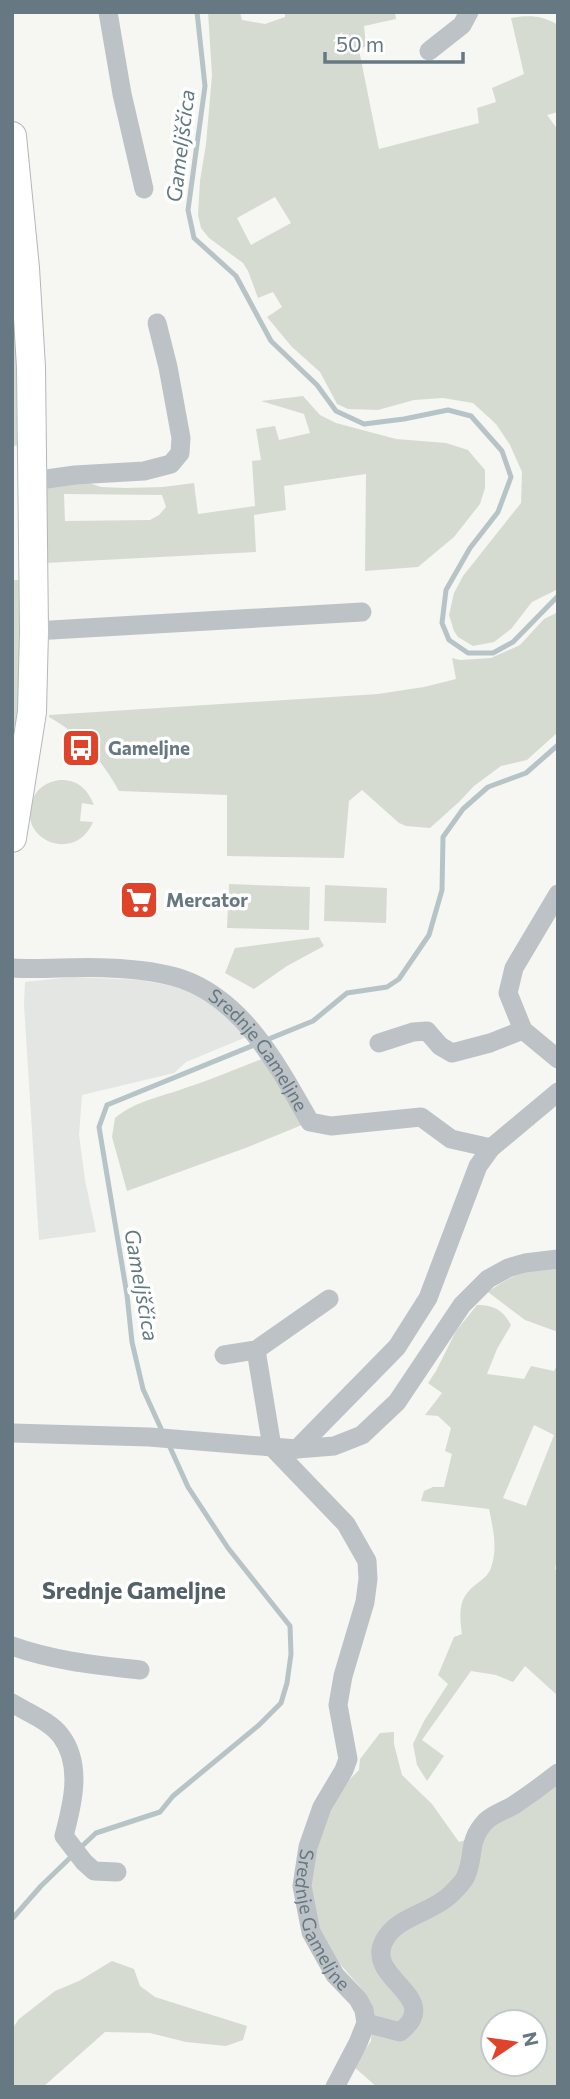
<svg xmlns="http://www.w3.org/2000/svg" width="570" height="2099" viewBox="0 0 570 2099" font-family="Commissioner,sans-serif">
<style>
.built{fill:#e4e6e4}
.green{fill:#d6dbd2;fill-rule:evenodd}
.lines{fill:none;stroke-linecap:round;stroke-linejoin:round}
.stream{stroke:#b6c4c7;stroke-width:5}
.secondary-casing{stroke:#b1b8bb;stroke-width:30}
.street{stroke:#bcc2c5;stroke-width:19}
.secondary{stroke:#fff;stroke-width:28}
.labels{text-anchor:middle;stroke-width:7;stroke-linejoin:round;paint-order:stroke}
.poi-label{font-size:19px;font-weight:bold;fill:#667983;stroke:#fff;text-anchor:start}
.street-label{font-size:19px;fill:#667983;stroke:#fff}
.water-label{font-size:21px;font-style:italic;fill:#627b7f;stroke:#fff}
.quarter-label{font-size:23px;font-weight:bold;fill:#536168;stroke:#fff}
</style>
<rect width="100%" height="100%" fill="#f6f6f3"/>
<path class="built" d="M72 977 141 980 178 987 205 998 249 1036 186 1062 174 1073 82 1095 79 1135 85 1180 96 1232 39 1240 24 1005 25 982Z"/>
<g class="green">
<path d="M208 12H240L242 20 265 24 285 17V12H395L396 19 364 26 366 46 359 50 379 149 479 123 477 108 496 102 492 88 524 74 511 18C527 15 543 15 558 25V112L547 115 558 130V589L532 602 511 629 494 642 473 646 458 637 454 631 449 615 454 593 463 576 521 503 522 472 510 445 496 424 473 403 443 398 414 400 378 410 348 409 337 404 320 372 292 347 267 317 282 307 273 292 258 298 248 271 243 263 209 238 201 228 198 215 200 181 206 144 212 75ZM275 197 291 223 251 245 237 218Z"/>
<path d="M12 243 22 445 12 446Z"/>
<path d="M303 396 320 415 336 423 396 439 446 443 468 450 485 470V488L480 504 454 537 418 567 365 571 366 474 284 486 286 510 254 515 256 552 45 563 43 494 47 487 83 481 101 487 125 488 163 487 194 483 198 514 255 506 252 461 261 460 256 429 275 426 279 440 310 433 304 414 261 401ZM64 494 162 495 166 507 159 515 150 520 65 521Z"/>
<path d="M12 580H24L22 726H12Z"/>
<path d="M558 612V732L527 760 501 766 474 786 460 801 430 828 406 826 399 823 362 790 349 801 344 858 227 856V795L119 791C103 762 79 733 49 717V715L378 694 424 687 456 679 452 658 460 660 491 658 520 645 544 619Z"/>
<path d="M59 780C77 779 87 788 94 805L82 803 80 821 93 822C75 865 15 839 33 799 37 788 47 782 59 780Z"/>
<path d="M229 884 310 887 309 930 227 928Z"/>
<path d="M325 885 387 888 386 923 324 921Z"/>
<path d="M319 937 324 946 287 966 254 989 225 973 235 948Z"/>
<path d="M262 1059 302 1125 248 1147 127 1191 112 1137 115 1118C135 1101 161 1097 185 1088 211 1080 236 1069 262 1059Z"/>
<path d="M558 1267V1332L525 1320 488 1292C514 1273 526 1271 558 1267Z"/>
<path d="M477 1305C494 1305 503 1310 511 1325L497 1349 487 1374 524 1379 531 1366 554 1371 558 1363V1554L555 1569 558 1571V1696L525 1666 513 1682 496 1675 471 1671 422 1740 444 1756 427 1781 417 1765 413 1744 424 1721 448 1684 438 1675 454 1637 462 1634C460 1620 458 1603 468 1592 475 1583 487 1579 491 1568 498 1548 493 1529 489 1509L421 1501 424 1491 433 1487H444L452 1454 445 1451 451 1428 438 1416 425 1415 442 1393 428 1383 436 1371 456 1331ZM534 1425 554 1435 526 1506 503 1498Z"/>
<path d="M394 1732V1744L402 1775 432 1804 459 1842 477 1837 558 1772V2087H377L354 2067 371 2041 372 2030 371 2008 366 1994 333 1956 315 1926 310 1902 313 1867 319 1832 338 1797 348 1781 359 1770 360 1759 380 1733ZM493 2022H535V2064H493Z"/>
<path d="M112 1961 134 1969 140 1986 155 1997 247 2026 243 2040 226 2046 186 2042 150 2033 105 2032 43 2087H12V2029L19 2019 55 1991 79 1981Z"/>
</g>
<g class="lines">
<g class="stream">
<path d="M197 12 205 86 188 210 194 238 236 276 271 341 317 385 336 411 364 424 404 419 448 410 471 416 502 451 511 477 498 512 470 548 446 590 442 623 449 640 468 653H493L513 642 558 596"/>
<path d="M163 1433 143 1389 132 1342 127 1295 99 1127 107 1105 313 1021 347 993 387 987 399 979 429 935 442 890 443 837 463 809 488 787 526 773 558 745"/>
<path d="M80 1848 96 1833 160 1812 173 1796 259 1725 281 1703 287 1683 291 1654 290 1626 228 1548 188 1487 169 1445"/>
<path d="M12 1919 41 1886 73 1855"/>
</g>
<g class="secondary-casing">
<path id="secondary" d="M12 136 25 268 31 367 34 631 32 712 12 838"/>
</g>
<g class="street">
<path d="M108 12 122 94 144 189"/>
<path d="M429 51 462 25 469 12"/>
<path d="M32 481 75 475 144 471 171 464 180 453 181 438 168 367 157 323"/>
<path d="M34 631 362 612"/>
<path d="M558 894 514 968 508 993 523 1030 558 1059"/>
<path id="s1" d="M12 968C44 970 76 966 108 968 132 969 158 971 182 979 245 1001 279 1068 310 1122L331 1126 421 1117 451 1139 491 1148"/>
<path d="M379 1043 413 1032 427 1031 440 1046 452 1053 490 1043 523 1030"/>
<path id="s2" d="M256 1350 272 1447 346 1524 367 1561 368 1579 365 1602 343 1676 338 1705 348 1759 344 1770 322 1807 308 1847 302 1886 311 1932 335 1975 358 1999 364 2010 366 2023 358 2043 335 2087"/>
<path d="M224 1355 256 1350 329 1299"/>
<path d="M12 1433 149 1437 297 1449 334 1446 362 1435 397 1402 462 1305 488 1279 508 1268 525 1263 558 1259"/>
<path d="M297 1449 397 1347 428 1298 478 1166 491 1148 558 1092"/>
<path d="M12 1646C54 1661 96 1665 140 1670"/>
<path d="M12 1703C28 1713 50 1721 61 1736 83 1765 72 1806 64 1836L84 1862 94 1871 117 1872"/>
<path d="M366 2023 400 2032C445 1997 364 1979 384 1941 397 1916 429 1914 449 1896 454 1891 464 1882 466 1876 475 1855 467 1841 486 1821 493 1814 506 1810 514 1805 529 1795 544 1784 558 1773"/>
</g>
<use href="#secondary" class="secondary"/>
</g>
<defs>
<g id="bus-square" transform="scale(2.0125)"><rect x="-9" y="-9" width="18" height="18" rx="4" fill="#df432a" stroke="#fff"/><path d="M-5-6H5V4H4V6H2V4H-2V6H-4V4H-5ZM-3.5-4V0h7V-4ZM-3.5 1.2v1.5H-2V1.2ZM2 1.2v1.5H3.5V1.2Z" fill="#fff"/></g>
<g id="supermarket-square" transform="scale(2.0125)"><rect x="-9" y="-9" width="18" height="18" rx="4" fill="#df432a" stroke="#fff"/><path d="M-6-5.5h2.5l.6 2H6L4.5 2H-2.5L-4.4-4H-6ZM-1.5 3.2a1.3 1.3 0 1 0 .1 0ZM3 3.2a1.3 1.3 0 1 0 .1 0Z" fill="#fff"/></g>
</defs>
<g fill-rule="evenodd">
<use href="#bus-square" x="81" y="748"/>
<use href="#supermarket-square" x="139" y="900"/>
</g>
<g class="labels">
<g class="poi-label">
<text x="108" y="755">Gameljne</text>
<text x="166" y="907">Mercator</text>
</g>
<g class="street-label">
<text dy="7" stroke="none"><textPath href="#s1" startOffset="278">Srednje Gameljne</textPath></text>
<text dy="7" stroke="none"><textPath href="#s2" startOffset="625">Srednje Gameljne</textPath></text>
</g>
<g class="water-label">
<text transform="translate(181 146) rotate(-83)" y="7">Gameljščica</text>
<text transform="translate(141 1285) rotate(80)" y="7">Gameljščica</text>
</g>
<g class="quarter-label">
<text x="134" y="1599">Srednje Gameljne</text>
</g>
</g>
<rect width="570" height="2099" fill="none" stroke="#667983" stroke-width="28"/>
<g transform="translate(514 2043) rotate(77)"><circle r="33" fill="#ffffff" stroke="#c2c9cd" stroke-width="2"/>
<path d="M0-5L12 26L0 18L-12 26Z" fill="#df432a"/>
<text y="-10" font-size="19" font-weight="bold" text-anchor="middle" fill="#667983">N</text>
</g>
<path d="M325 52v10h138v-10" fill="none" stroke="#667983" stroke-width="3.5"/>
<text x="336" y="52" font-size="21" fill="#667983" stroke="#ffffff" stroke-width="5" paint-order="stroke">50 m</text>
</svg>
